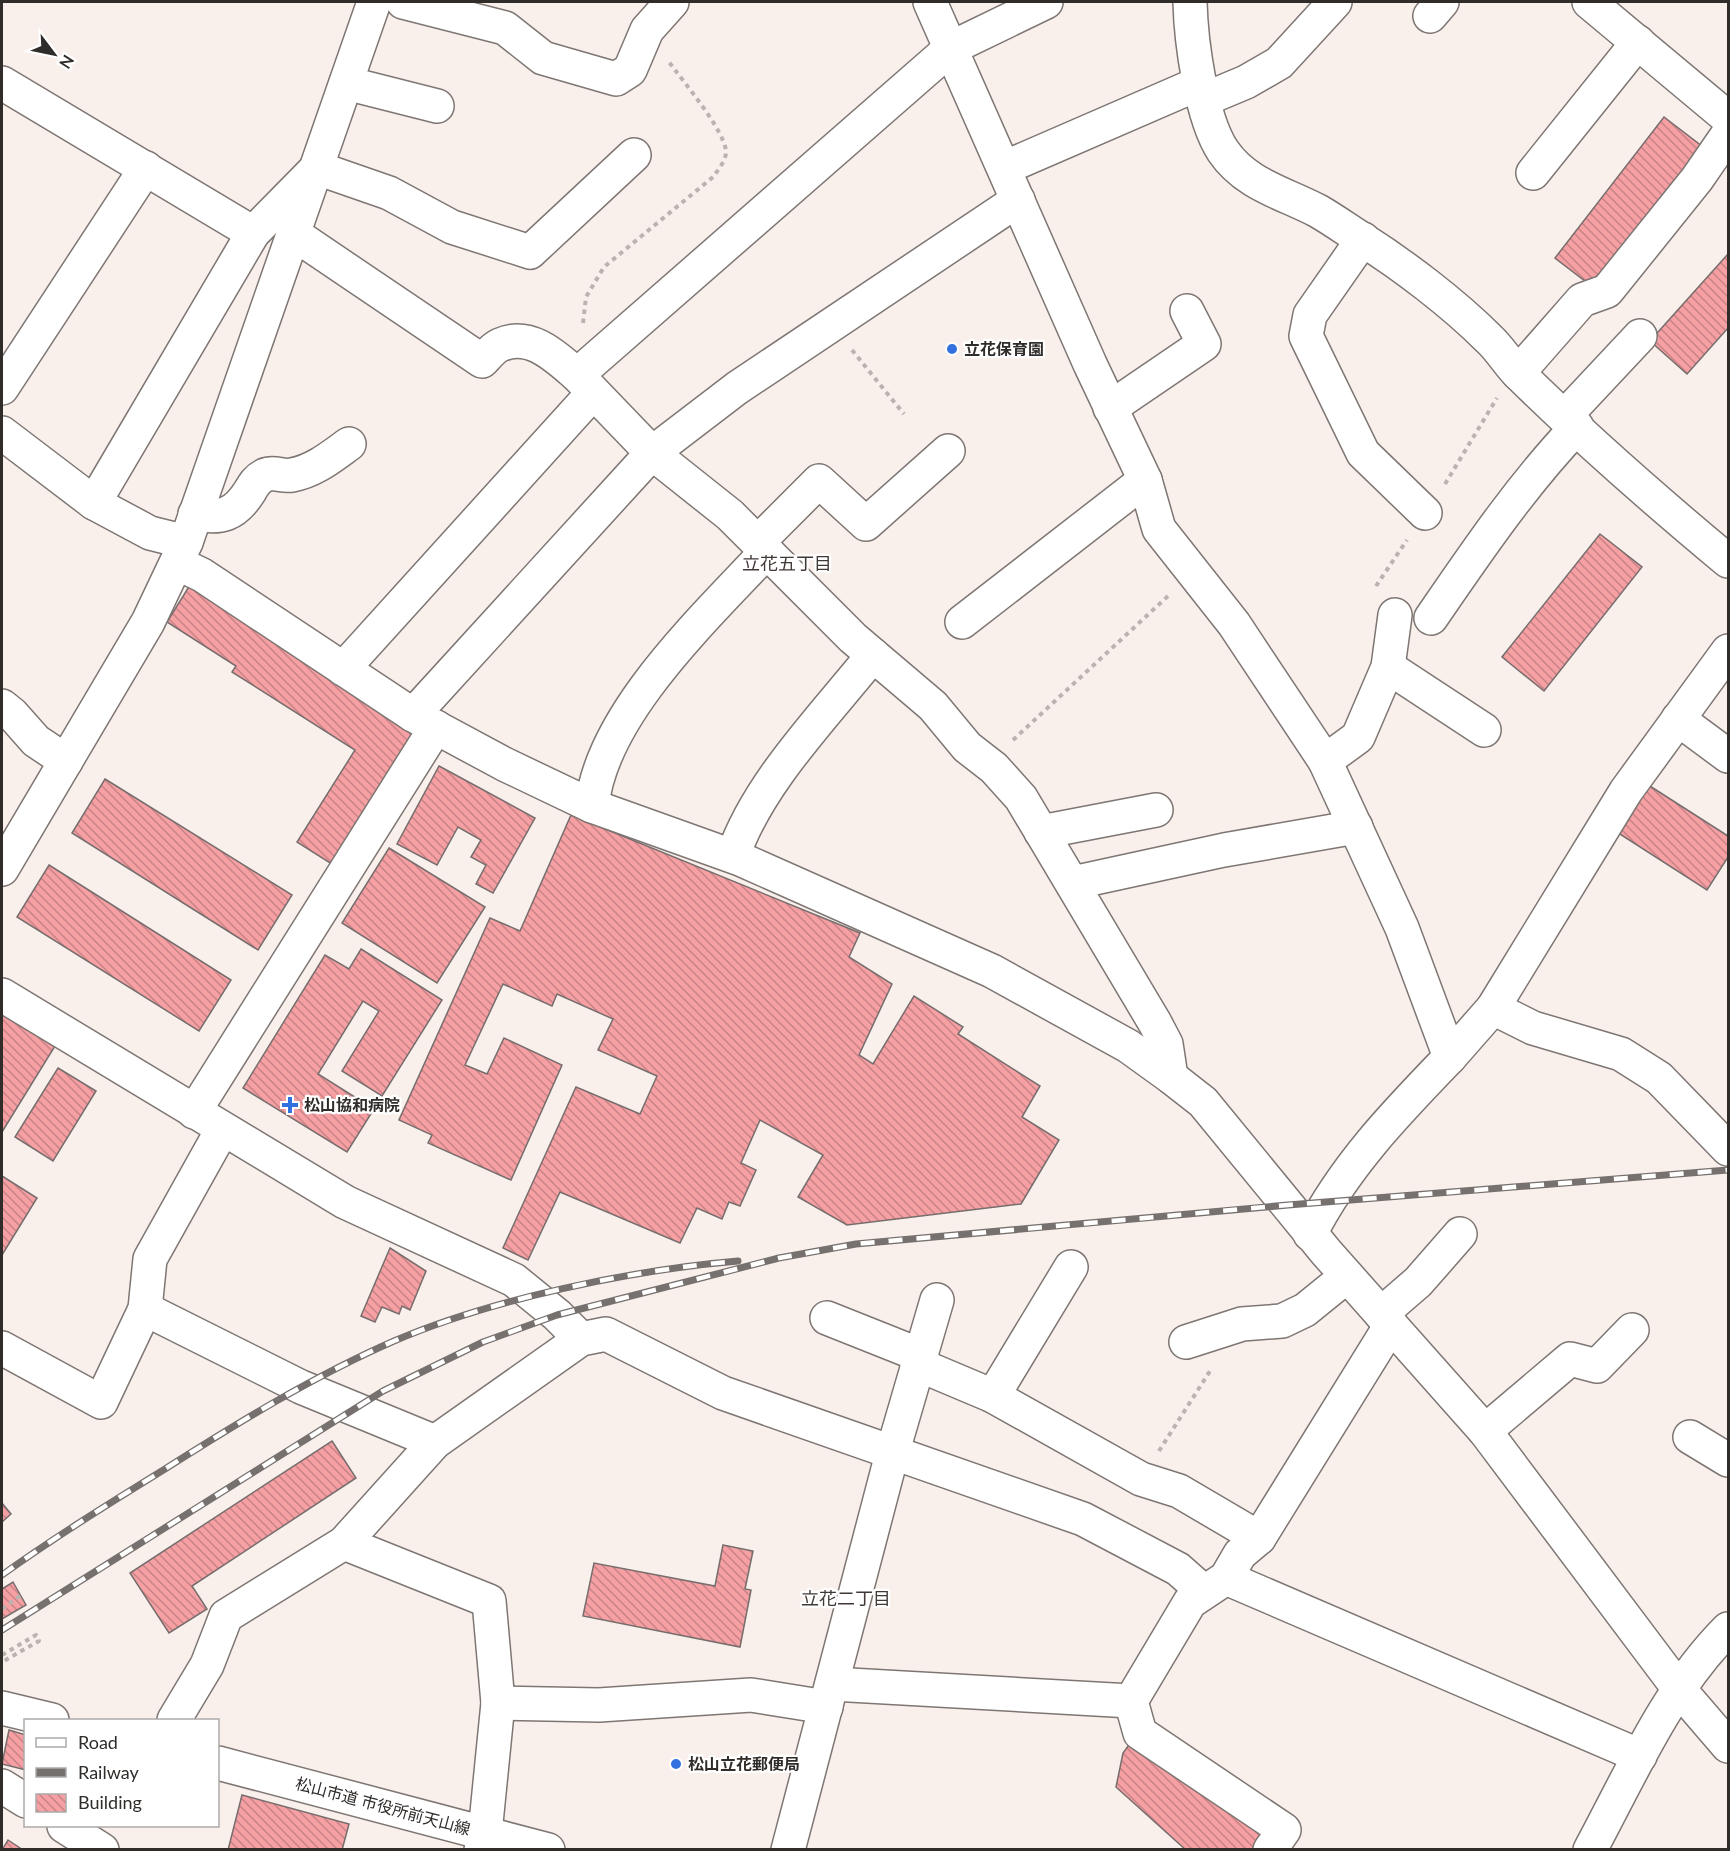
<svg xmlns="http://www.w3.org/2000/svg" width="1730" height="1851" viewBox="0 0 1730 1851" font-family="Lato,'Noto Sans JP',sans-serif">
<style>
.building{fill:url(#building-back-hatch);stroke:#766d6d;stroke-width:1.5}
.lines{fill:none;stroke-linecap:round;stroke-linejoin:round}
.minor-casing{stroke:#7e7672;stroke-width:36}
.tertiary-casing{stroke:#7e7672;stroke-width:36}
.path{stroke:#bab3b0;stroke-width:4;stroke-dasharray:4.5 4.5;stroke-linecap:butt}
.minor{stroke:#fff;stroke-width:33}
.tertiary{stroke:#fff;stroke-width:33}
.rail-casing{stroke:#76716e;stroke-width:7}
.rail{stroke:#fff;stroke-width:4.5;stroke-dasharray:14;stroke-linecap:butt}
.poi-dot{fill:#3172e0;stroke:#fff;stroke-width:2}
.labels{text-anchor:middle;stroke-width:4.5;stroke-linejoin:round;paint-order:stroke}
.poi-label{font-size:16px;font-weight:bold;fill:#2f2c2a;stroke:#fff;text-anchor:start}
.street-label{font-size:16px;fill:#2f2c2a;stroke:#fff}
.neighbourhood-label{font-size:18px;fill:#403936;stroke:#fff}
</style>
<defs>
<pattern id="building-back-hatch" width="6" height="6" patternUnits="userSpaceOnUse" patternTransform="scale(1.5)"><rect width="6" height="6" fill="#f6a0a4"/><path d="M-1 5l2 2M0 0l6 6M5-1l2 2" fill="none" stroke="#c88386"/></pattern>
</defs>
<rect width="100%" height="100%" fill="#f9f0ec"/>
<g class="building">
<path d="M1664 117 1703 147 1594 288 1555 258Z"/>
<path d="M1728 254V328L1687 374 1650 341Z"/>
<path d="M1600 534 1642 567 1544 691 1502 657Z"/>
<path d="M190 585 423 732 338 868 297 842 355 750 232 672 236 666 167 622Z"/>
<path d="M439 766 535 818 493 893 476 884 486 865 471 857 481 840 458 827 437 865 397 844Z"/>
<path d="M105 779 292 895 258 950 72 833Z"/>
<path d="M1642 781 1728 836V857L1707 890 1612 829Z"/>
<path d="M571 815 860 933 849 957 892 984 859 1055 873 1064 914 996 963 1027 958 1034 1040 1086 1022 1117 1059 1140 1021 1204 847 1225 798 1197 823 1155 760 1120 741 1163 756 1170 740 1206 729 1202 722 1219 697 1208 680 1243 560 1192 528 1260 503 1248 576 1087 640 1114 657 1076 598 1050 613 1019 557 994 552 1006 503 984 465 1065 487 1074 504 1038 562 1065 511 1180 428 1143 432 1135 399 1120 490 918 520 931Z"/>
<path d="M389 848 485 907 437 983 342 923Z"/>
<path d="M49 865 231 980 199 1031 17 917Z"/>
<path d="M361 949 442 1000 382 1096 342 1071 379 1011 363 1001 318 1074 374 1109 347 1152 243 1088 325 955 349 969Z"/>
<path d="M2 1013 55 1046 2 1132Z"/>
<path d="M58 1068 96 1091 53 1161 15 1137Z"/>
<path d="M2 1176 37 1198 2 1255Z"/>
<path d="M390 1248 426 1271 410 1310 402 1306 399 1314 382 1307 375 1322 361 1316Z"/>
<path d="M332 1441 356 1478 192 1586 207 1609 169 1633 130 1573Z"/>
<path d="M2 1503 11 1514 2 1522Z"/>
<path d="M723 1545 753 1551 745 1589 751 1590 740 1647 583 1616 594 1563 715 1586Z"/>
<path d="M13 1582 26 1605 2 1619V1589Z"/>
<path d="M9 1730 26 1735V1770L2 1764Z"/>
<path d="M1134 1738 1268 1829 1253 1850H1186L1116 1787 1123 1753Z"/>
<path d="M242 1795 349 1824 342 1850H228Z"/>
<path d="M8 1840 23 1850H2Z"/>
</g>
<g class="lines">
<g class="minor-casing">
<g id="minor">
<path d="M403 2 505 28 543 58 616 79 630 70 647 30 672 2"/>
<path d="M930 2 1090 364 1145 480 1159 529 1234 624 1325 761 1402 928 1450 1057C1397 1112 1345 1165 1310 1234"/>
<path d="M1190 2C1191 41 1201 118 1223 151 1246 185 1284 193 1318 211 1332 219 1346 229 1360 238 1403 265 1453 303 1489 339 1500 349 1508 363 1518 373 1585 439 1657 502 1728 561"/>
<path d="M1589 2 1728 118"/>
<path d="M1430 16 1442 2"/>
<path d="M2 83 253 233"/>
<path d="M346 83 437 106"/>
<path d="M1203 100 1246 82 1279 63 1335 2"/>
<path d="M1004 168 1200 83"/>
<path d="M1533 173 1638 42"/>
<path d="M1018 200 737 388 652 453 730 515 853 638 933 706 967 747 994 768 1021 798 1155 1023 1166 1044 1171 1077"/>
<path d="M294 234 482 361C487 356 493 348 500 345 530 331 556 357 577 375"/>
<path d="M1363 239 1310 315 1306 336 1363 453 1425 513"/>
<path d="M1518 373 1582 300 1607 291 1697 179 1728 134"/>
<path d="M2 388 146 168"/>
<path d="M1110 408 1204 344 1187 311"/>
<path d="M1565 416 1640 336"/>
<path d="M2 433 94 503 150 533 186 542"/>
<path d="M94 503 253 233 317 168 389 193 452 227 530 252 634 155"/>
<path d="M195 514C221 519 235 515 250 491 254 484 257 479 265 475 274 471 282 477 292 475 314 471 331 457 349 444"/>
<path d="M758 542 819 481 866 524 948 451"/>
<path d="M177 563 202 575 413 715 504 764 592 806 740 859 992 971 1128 1046 1171 1077 1203 1102 1326 1252 1485 1431 1679 1689 1728 1746"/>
<path d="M1431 618C1477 551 1521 486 1577 427"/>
<path d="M962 622 1145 480"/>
<path d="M1388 667 1484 730"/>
<path d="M343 669 593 393"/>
<path d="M2 706 12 714 36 741 66 761"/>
<path d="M413 715 652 453 577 375 951 48 1046 2"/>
<path d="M1678 719 1728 756"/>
<path d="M1325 761 1358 737 1388 667 1395 615"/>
<path d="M592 806C601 714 706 617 767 551"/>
<path d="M1041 832 1156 810"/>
<path d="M733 856C757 784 825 715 873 655"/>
<path d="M2 869 148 622 186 542 374 2"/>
<path d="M1072 883 1224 850 1356 827"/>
<path d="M2 995 345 1202 514 1280 557 1315 581 1339"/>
<path d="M1493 1008 1626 791 1728 651"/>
<path d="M1450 1057 1493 1008 1533 1028 1621 1054 1659 1078 1728 1149"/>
<path d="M194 1112 436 727"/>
<path d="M145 1309 301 1387 435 1442"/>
<path d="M1381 1314 1418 1282 1460 1234"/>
<path d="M827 1318 920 1355"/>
<path d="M1186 1342 1242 1324 1282 1321 1305 1310 1347 1276"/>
<path d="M2 1348 101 1402 145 1309 150 1259 222 1130"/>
<path d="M917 1364 993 1396 1141 1479 1179 1491 1259 1538"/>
<path d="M993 1396 1071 1267"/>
<path d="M1485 1431 1570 1359 1597 1366 1632 1330"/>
<path d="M1690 1437 1728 1460"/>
<path d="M344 1543 489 1601 498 1703 485 1833 481 1850"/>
<path d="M1226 1578 1640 1756"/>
<path d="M832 1684 1131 1701 1190 1602 1226 1578 1240 1554 1259 1538 1391 1325"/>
<path d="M1131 1701 1140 1733 1284 1830 1270 1850"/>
<path d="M498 1703 599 1705 751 1695 826 1707"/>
<path d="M174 1720 207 1665 226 1616 344 1543 435 1442 581 1339 606 1334 723 1393 1083 1519 1178 1569 1204 1592"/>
<path d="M2 1786 26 1801"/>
<path d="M64 1826 102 1850"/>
<path d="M788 1850 892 1454 937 1300"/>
<path d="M1590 1850C1631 1774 1667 1690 1728 1629"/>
</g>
</g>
<g class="tertiary-casing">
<g id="tertiary">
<path d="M2 1708 52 1720"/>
<path d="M218 1763 548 1850"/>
</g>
</g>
<g class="path">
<path d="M583 323 586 297 604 267 713 177C718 170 725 162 726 153 727 133 682 80 669 62"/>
<path d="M852 350 904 414"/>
<path d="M1445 484 1497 398"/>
<path d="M1376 586 1407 540"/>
<path d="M1013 740 1168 596"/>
<path d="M1159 1451 1210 1371"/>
<path d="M2 1609 21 1595"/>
<path d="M2 1655 36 1635 39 1641 2 1662"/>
</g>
<use href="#minor" class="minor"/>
<use href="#tertiary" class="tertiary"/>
<g class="rail-casing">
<g id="rail">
<path d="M2 1575C55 1537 110 1503 165 1469 239 1422 314 1376 394 1341 492 1299 631 1270 738 1261"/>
<path d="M2 1630 383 1391 483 1342 557 1315 779 1258 856 1244 1288 1205 1728 1170"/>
</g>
</g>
<use href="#rail" class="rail"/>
</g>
<g class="poi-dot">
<circle cx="952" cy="349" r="6"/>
<path d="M287 1096h6v6h6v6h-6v6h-6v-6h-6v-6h6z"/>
<circle cx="676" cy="1764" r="6"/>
</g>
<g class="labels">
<g class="poi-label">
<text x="964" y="355">立花保育園</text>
<text x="304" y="1111">松山協和病院</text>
<text x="688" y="1770">松山立花郵便局</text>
</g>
<g class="street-label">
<text transform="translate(383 1806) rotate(15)" y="6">松山市道 市役所前天山線</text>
</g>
<g class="neighbourhood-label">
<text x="787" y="570">立花五丁目</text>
<text x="846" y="1605">立花二丁目</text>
</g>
</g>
<rect width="1730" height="1851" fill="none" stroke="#2f2c2a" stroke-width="6"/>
<rect x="24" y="1719" width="195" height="108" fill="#ffffff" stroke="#acabaa" stroke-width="1.5"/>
<rect x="36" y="1738" width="30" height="9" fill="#ffffff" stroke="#acabaa" stroke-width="1.5"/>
<text x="78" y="1749" font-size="18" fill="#2f2c2a">Road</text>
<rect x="36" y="1768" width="30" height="9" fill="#76716e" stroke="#acabaa" stroke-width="1.5"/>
<text x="78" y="1779" font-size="18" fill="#2f2c2a">Railway</text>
<rect x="36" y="1794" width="30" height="18" fill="url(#building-back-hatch)" stroke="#acabaa" stroke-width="1.5"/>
<text x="78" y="1809" font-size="18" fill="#2f2c2a">Building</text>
<g transform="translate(54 54) rotate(122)" stroke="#ffffff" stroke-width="4.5" paint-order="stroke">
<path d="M0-4.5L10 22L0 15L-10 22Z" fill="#2f2c2a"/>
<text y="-9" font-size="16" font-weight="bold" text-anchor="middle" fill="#2f2c2a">N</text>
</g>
</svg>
